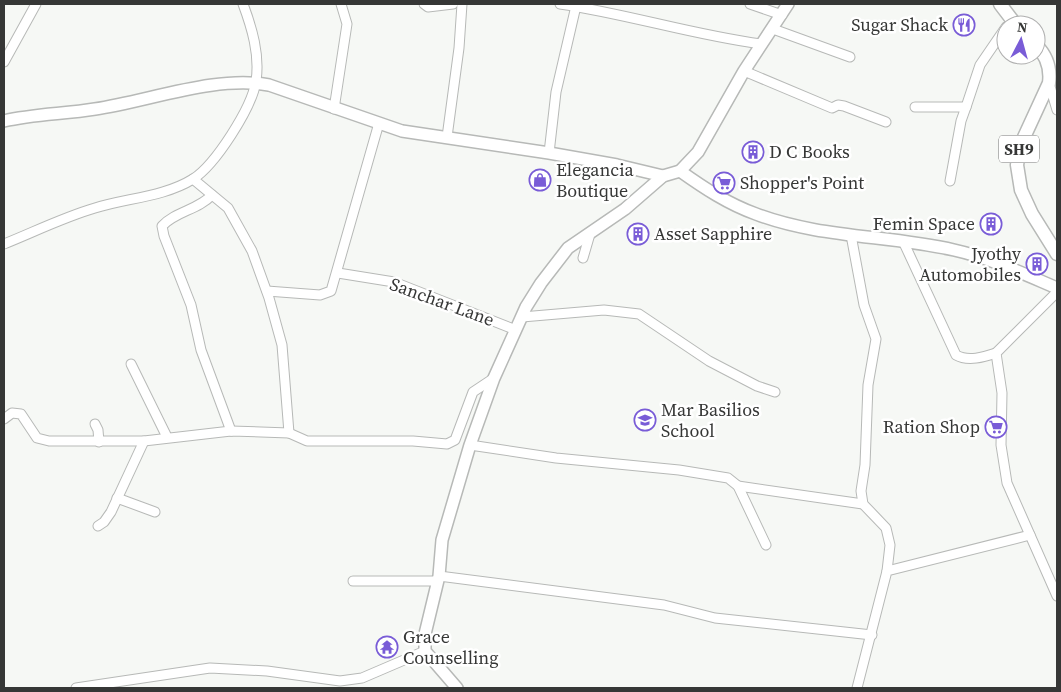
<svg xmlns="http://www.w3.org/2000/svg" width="1061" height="692" viewBox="0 0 1061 692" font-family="'Source Serif 4',serif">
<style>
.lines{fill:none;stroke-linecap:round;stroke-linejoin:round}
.street-casing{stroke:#b7b9b7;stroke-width:11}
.secondary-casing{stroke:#b7b9b7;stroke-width:14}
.primary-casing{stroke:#b7b9b7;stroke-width:15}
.street{stroke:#fff;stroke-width:9}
.secondary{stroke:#fff;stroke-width:11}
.primary{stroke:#fff;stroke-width:12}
.labels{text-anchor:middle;stroke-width:5;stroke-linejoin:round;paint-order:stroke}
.shield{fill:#fff;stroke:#727372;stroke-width:1}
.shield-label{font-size:16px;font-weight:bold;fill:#363736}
.poi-label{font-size:18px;fill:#363736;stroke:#fff;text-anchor:start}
.street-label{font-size:18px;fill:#363736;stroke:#fff}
</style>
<rect width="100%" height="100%" fill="#f6f8f5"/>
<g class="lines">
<g class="street-casing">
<g id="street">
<path d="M424 4 428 7 453 4"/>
<path d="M560 4C628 14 693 35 761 44"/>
<path d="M750 4 782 15"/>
<path d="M773 29 850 57"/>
<path d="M4 62 36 4"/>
<path d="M744 71 832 108 838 105 844 106 886 122"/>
<path d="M1049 83 1057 110"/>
<path d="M915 107H966L961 121 950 181"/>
<path d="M966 107 980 65 1006 27"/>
<path d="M334 109 347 24 341 4"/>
<path d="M447 137 459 48 462 4"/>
<path d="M549 153 556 92 576 6"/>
<path d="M193 179 228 208 252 251 269 298 282 345 289 433"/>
<path d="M212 195C198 210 176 211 162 226L164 236 191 305 201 350 231 431"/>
<path d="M851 235 864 305 876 339 868 385 865 465 861 491 863 504 886 528 890 545 887 571"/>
<path d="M903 241 956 355C968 362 984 357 996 353"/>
<path d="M4 244C34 232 64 217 95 208 127 198 164 197 193 179 215 165 252 108 256 81 260 55 252 28 243 4"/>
<path d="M583 258 590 234"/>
<path d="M338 273 394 282 516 330"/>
<path d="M267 291 320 295 331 291 379 123"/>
<path d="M1057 292 996 353 1002 393 1001 445 1007 483 1057 596"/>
<path d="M522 317 604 310 639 314 709 361 757 386 775 392"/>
<path d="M131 364 167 437"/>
<path d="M4 419 12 413 21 414 37 438 49 441H144L231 431 289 433 307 441H413L447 444 455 440 473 392 494 378"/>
<path d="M95 424 98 430 99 442"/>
<path d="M470 445 556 458 679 470 728 478 738 486 766 545"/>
<path d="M738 486 863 504"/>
<path d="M117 498 155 512"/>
<path d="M98 526 104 522 111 512 144 441"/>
<path d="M439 576 664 605 715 618 872 635"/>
<path d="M353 581H438"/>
<path d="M76 688 210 668 267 671 340 681 362 678 425 651"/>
<path d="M857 688 887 571 1030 535"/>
</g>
</g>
<g class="secondary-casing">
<g id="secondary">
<path d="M4 121C33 114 65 114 95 109 149 101 216 75 269 85L402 131 549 153 617 165 663 176"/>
<path d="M680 171C704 188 728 204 756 214 819 238 888 235 954 250 990 258 1024 274 1057 288"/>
<path d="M457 688 425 651V634L439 576 442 540 470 445 494 378 526 307 541 283 568 248 625 209 663 176 680 171 698 152 744 71 788 4"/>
</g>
</g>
<g class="primary-casing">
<g id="primary">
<path d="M1000 4 1016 25"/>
<path d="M1036 45C1047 56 1051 68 1049 83L1020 146 1017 165 1021 190 1032 214 1057 254"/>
</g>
</g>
<use href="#street" class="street"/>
<use href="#secondary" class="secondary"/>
<use href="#primary" class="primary"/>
</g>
<defs>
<g id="restaurant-ring" transform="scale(1.125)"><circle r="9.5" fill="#fff" stroke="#795cd7" stroke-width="1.5"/><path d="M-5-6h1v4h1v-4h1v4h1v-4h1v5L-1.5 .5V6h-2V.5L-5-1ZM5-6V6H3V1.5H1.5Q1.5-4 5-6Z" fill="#795cd7"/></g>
<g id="building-ring" transform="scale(1.125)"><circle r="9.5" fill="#fff" stroke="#795cd7" stroke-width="1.5"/><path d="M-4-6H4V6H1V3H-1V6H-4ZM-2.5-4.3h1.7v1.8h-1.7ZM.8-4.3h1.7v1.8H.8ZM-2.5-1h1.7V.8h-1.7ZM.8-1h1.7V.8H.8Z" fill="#795cd7"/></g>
<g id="shop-ring" transform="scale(1.125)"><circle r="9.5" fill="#fff" stroke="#795cd7" stroke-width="1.5"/><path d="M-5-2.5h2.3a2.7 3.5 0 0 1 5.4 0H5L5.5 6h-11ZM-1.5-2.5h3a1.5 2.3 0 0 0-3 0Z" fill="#795cd7"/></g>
<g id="supermarket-ring" transform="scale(1.125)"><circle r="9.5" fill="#fff" stroke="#795cd7" stroke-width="1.5"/><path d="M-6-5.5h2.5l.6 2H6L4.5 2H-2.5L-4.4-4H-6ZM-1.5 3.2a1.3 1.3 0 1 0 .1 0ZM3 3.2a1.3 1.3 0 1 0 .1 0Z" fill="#795cd7"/></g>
<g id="school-ring" transform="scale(1.125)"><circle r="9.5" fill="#fff" stroke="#795cd7" stroke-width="1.5"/><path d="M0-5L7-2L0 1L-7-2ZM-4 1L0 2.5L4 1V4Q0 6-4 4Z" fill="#795cd7"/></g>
<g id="temple-ring" transform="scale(1.125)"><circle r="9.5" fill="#fff" stroke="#795cd7" stroke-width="1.5"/><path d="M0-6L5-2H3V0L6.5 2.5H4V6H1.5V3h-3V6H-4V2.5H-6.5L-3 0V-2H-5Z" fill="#795cd7"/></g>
</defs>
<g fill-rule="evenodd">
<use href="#restaurant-ring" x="964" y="25"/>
<use href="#building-ring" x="753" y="152"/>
<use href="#shop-ring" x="540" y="180"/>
<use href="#supermarket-ring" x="724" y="183"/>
<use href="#building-ring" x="991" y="224"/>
<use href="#building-ring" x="638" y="234"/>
<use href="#building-ring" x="1037" y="264"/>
<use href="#school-ring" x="645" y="420"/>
<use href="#supermarket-ring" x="996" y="427"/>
<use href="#temple-ring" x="387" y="647"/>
</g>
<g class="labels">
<rect class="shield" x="999" y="135.5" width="40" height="27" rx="4"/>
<g class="shield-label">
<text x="1019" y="155">SH9</text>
</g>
<g class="poi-label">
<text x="948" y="31" text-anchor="end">Sugar Shack</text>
<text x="769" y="158">D C Books</text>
<text x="556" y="176">Elegancia<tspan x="556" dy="21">Boutique</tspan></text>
<text x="740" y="189">Shopper's Point</text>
<text x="975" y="230" text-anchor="end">Femin Space</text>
<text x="654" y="240">Asset Sapphire</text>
<text x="1021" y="260" text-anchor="end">Jyothy<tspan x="1021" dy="21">Automobiles</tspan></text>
<text x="661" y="416">Mar Basilios<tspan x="661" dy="21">School</tspan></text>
<text x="980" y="433" text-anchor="end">Ration Shop</text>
<text x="403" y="643">Grace<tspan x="403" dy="21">Counselling</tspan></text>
</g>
<g class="street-label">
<text transform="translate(442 302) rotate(20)" y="6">Sanchar Lane</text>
</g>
</g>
<rect width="1061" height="692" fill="none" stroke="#363736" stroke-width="10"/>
<g transform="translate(1021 40) rotate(6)"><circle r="24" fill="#ffffff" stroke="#afafaf"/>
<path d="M0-4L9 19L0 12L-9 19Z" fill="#795cd7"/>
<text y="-8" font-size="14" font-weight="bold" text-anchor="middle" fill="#363736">N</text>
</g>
</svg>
